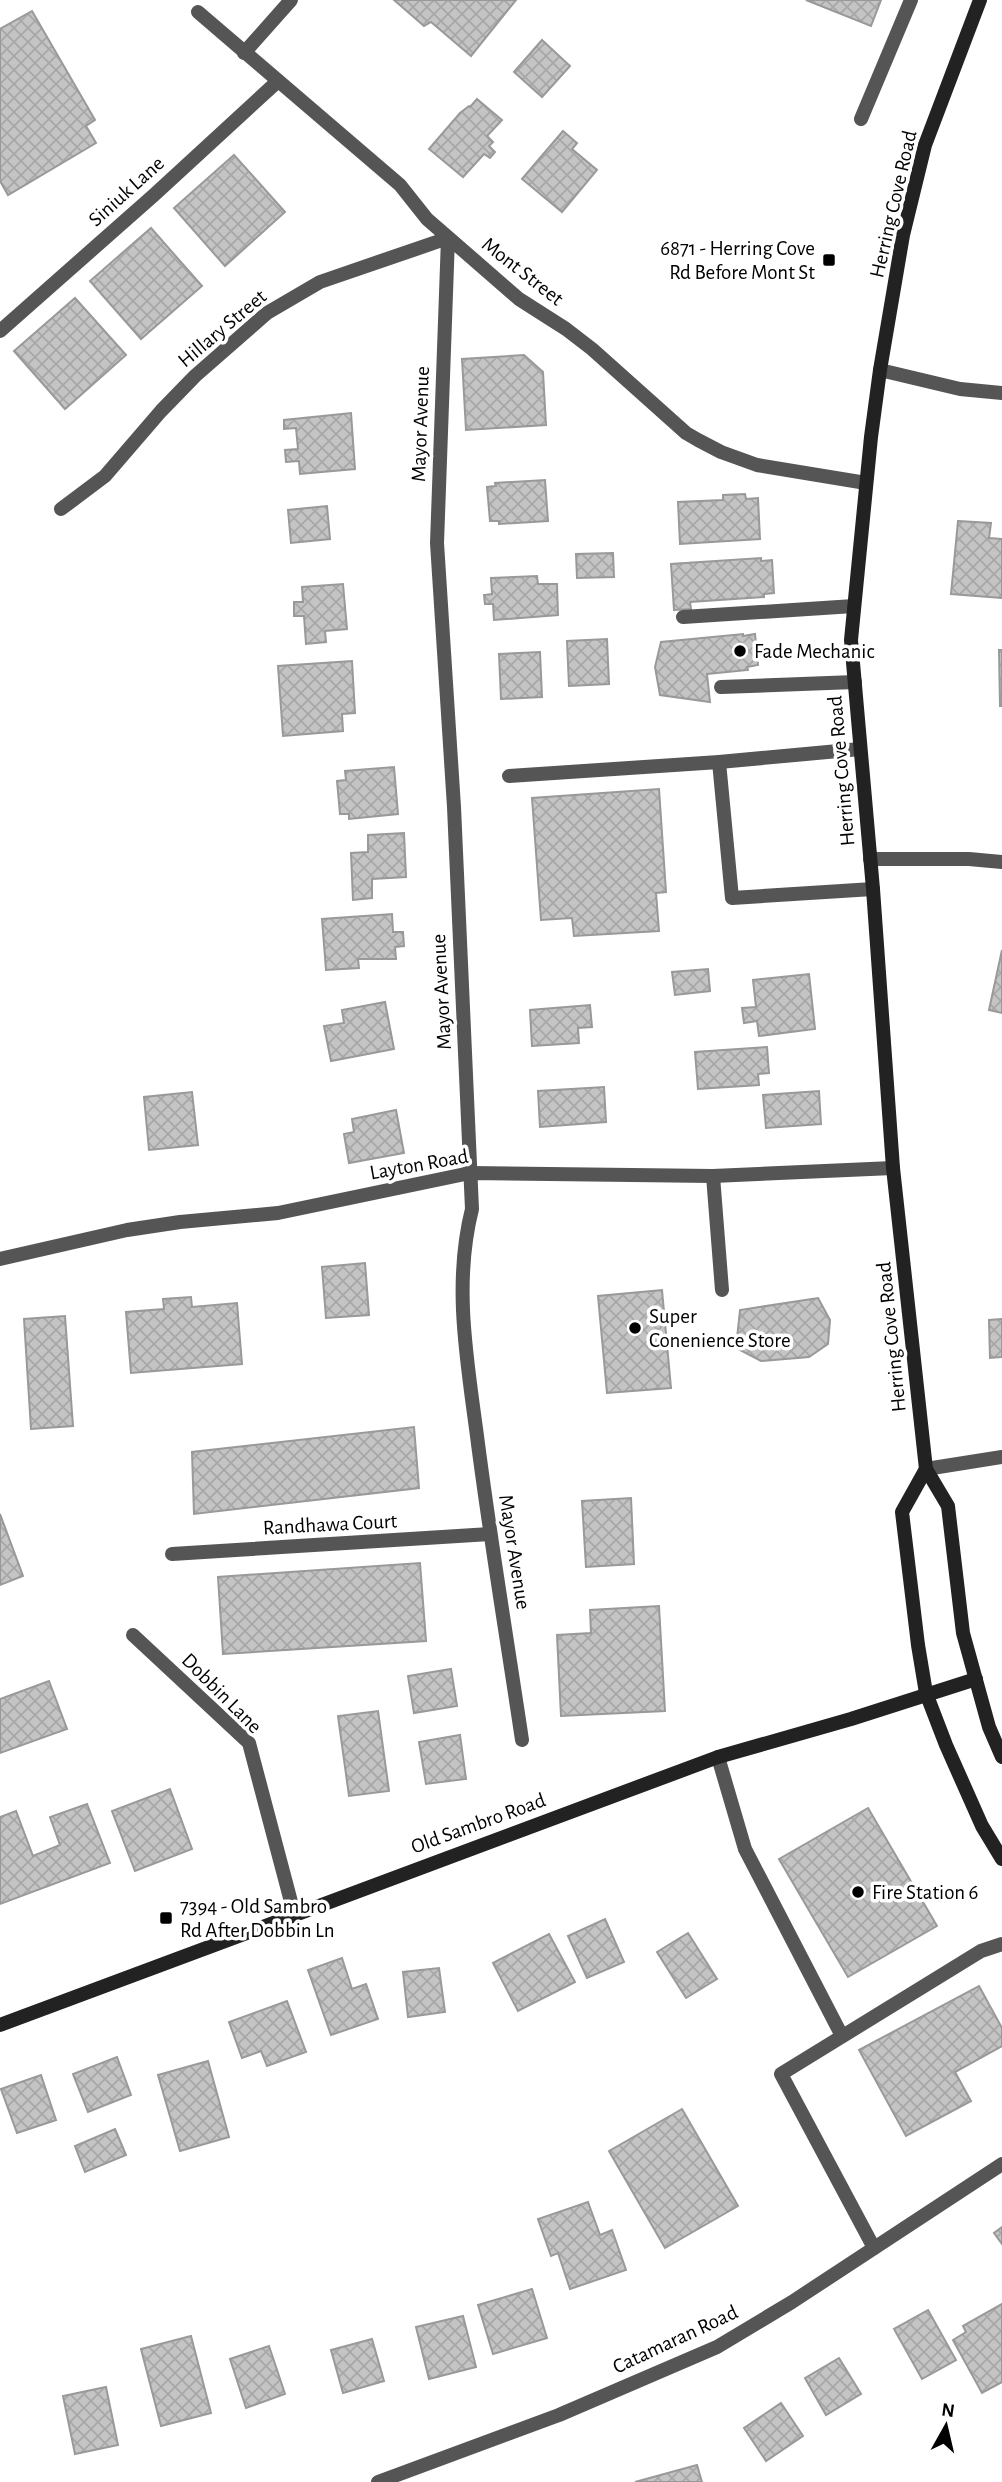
<svg xmlns="http://www.w3.org/2000/svg" width="1002" height="2482" viewBox="0 0 1002 2482" font-family="'Alegreya Sans',sans-serif">
<style>
.building{fill:url(#building-cross-hatch);stroke:#999;stroke-width:2}
.lines{fill:none;stroke-linecap:round;stroke-linejoin:round}
.service{stroke:#555;stroke-width:14}
.minor{stroke:#555;stroke-width:14}
.secondary{stroke:#222;stroke-width:14}
.poi-dot{fill:#000;stroke:#fff;stroke-width:2.5}
.labels{text-anchor:middle;stroke-width:7;stroke-linejoin:round;paint-order:stroke}
.street-label{font-size:21px;fill:#000;stroke:#fff}
.poi-label{font-size:21px;fill:#000;stroke:#fff;text-anchor:start}
</style>
<defs>
<pattern id="building-cross-hatch" width="8" height="8" patternUnits="userSpaceOnUse" patternTransform="scale(1.75)"><rect width="8" height="8" fill="#c4c4c4"/><path d="M0 0l8 8M0 8l8-8" fill="none" stroke="#a7a7a7"/></pattern>
</defs>
<rect width="100%" height="100%" fill="#fff"/>
<g class="building">
<path d="M394 0H516L471 56 431 22 424 26Z"/>
<path d="M806 0H881L871 26Z"/>
<path d="M32 11 95 120 86 126 96 143 8 195 0 181V29Z"/>
<path d="M542 40 570 66 542 97 514 72Z"/>
<path d="M477 99 502 120 487 136 493 142 489 146 495 152 490 158 484 154 463 177 429 149 460 113 469 106 470 107Z"/>
<path d="M563 131 577 143 572 149 597 170 562 212 522 179Z"/>
<path d="M234 155 285 212 225 266 174 208Z"/>
<path d="M151 228 202 286 141 339 90 281Z"/>
<path d="M75 298 126 355 65 409 14 351Z"/>
<path d="M524 355 543 372 546 425 466 430 462 359Z"/>
<path d="M351 413 355 469 300 474 299 461 286 462 285 450 298 449 296 428 284 429V420Z"/>
<path d="M545 480 548 521 499 524V521H490L487 487 496 486 495 483Z"/>
<path d="M745 494 746 499 758 498 760 539 680 544 678 502 723 500V495Z"/>
<path d="M327 506 330 539 291 543 288 510Z"/>
<path d="M958 521 991 523 989 538 1002 539V598L951 594Z"/>
<path d="M613 553 614 577 577 578 576 554Z"/>
<path d="M761 558V561L772 560 774 593 764 594V597L690 602 691 609 674 610 671 564Z"/>
<path d="M537 576 538 584H557L558 615 494 620 493 604H485L484 595 492 594 491 578Z"/>
<path d="M343 584 347 629 325 631 326 642 306 644 304 616H294V602H303L302 587Z"/>
<path d="M743 634V636L755 634 758 665 747 667 748 670 707 674 710 702 660 695 655 667 661 642Z"/>
<path d="M607 639 609 684 569 686 567 641Z"/>
<path d="M999 650H1002V706H1000Z"/>
<path d="M540 652 542 697 501 699 499 654Z"/>
<path d="M352 661 355 713 342 714 343 731 283 736 278 666Z"/>
<path d="M394 767 398 814 349 819V814H340L337 781 346 780 345 771Z"/>
<path d="M659 789 666 892 656 893 659 931 574 936 572 918 541 920 532 798Z"/>
<path d="M404 833 406 877 372 879V898L353 900 351 853 368 852V835Z"/>
<path d="M392 914 393 932H403L404 946 395 947 396 959H358L359 968 326 970 322 919Z"/>
<path d="M1002 950V1013L989 1010Z"/>
<path d="M708 969 710 991 675 995 672 972Z"/>
<path d="M809 974 815 1029 759 1036 757 1021 744 1023 742 1008 756 1007 753 980Z"/>
<path d="M385 1002 394 1049 331 1061 324 1026 344 1023 342 1010Z"/>
<path d="M590 1005 592 1027 578 1028 579 1043 532 1046 530 1010Z"/>
<path d="M767 1047 769 1073 758 1074 759 1085 698 1089 695 1052Z"/>
<path d="M604 1087 606 1122 540 1127 538 1091Z"/>
<path d="M819 1091 821 1124 766 1128 763 1095Z"/>
<path d="M192 1092 198 1145 149 1150 144 1097Z"/>
<path d="M396 1110 404 1153 349 1163 344 1134 354 1132 352 1119Z"/>
<path d="M365 1263 369 1315 326 1318 322 1267Z"/>
<path d="M662 1290 671 1388 607 1393 598 1296Z"/>
<path d="M191 1297 192 1307 237 1303 242 1364 131 1373 126 1312 164 1309 163 1299Z"/>
<path d="M818 1298 830 1320 828 1344 809 1357 761 1361 736 1348 740 1310Z"/>
<path d="M65 1316 73 1426 31 1429 24 1319Z"/>
<path d="M1002 1319V1357L990 1358 989 1320Z"/>
<path d="M414 1427 419 1488 194 1514 192 1452Z"/>
<path d="M631 1498 634 1564 586 1567 582 1501Z"/>
<path d="M0 1514 23 1576 0 1585Z"/>
<path d="M420 1563 426 1641 223 1654 218 1577Z"/>
<path d="M659 1606 665 1711 561 1716 557 1635 591 1633 590 1610Z"/>
<path d="M451 1669 457 1706 414 1713 408 1676Z"/>
<path d="M49 1681 67 1729 0 1753V1699Z"/>
<path d="M378 1711 389 1791 349 1796 338 1716Z"/>
<path d="M460 1735 466 1779 426 1784 419 1742Z"/>
<path d="M170 1789 192 1849 135 1871 112 1811Z"/>
<path d="M87 1804 110 1863 0 1904V1817L16 1811 33 1856 60 1845 50 1817Z"/>
<path d="M868 1808 937 1926 848 1977 779 1859Z"/>
<path d="M605 1919 624 1962 587 1978 568 1936Z"/>
<path d="M688 1933 717 1979 686 1998 657 1952Z"/>
<path d="M549 1934 575 1982 518 2011 493 1963Z"/>
<path d="M342 1958 352 1989 366 1984 378 2019 331 2035 308 1970Z"/>
<path d="M439 1968 445 2012 408 2017 403 1972Z"/>
<path d="M979 1986 1002 2028V2046L955 2072 971 2101 906 2136 859 2050Z"/>
<path d="M287 2001 306 2052 267 2066 261 2051 242 2058 229 2022Z"/>
<path d="M117 2057 131 2095 88 2112 73 2074Z"/>
<path d="M208 2061 229 2137 180 2151 158 2075Z"/>
<path d="M41 2075 56 2120 17 2133 1 2089Z"/>
<path d="M682 2109 738 2206 665 2248 609 2151Z"/>
<path d="M115 2129 126 2155 85 2172 75 2146Z"/>
<path d="M588 2202 600 2235 612 2230 626 2270 570 2289 558 2253 551 2256 538 2219Z"/>
<path d="M1002 2227V2244L994 2233Z"/>
<path d="M532 2289 547 2338 493 2354 478 2305Z"/>
<path d="M1002 2304V2382L982 2393 953 2340 966 2332 963 2326Z"/>
<path d="M928 2310 956 2360 922 2379 894 2329Z"/>
<path d="M463 2316 476 2367 429 2379 416 2327Z"/>
<path d="M191 2336 211 2413 161 2426 141 2349Z"/>
<path d="M372 2339 384 2381 343 2393 331 2350Z"/>
<path d="M269 2346 285 2394 246 2408 230 2359Z"/>
<path d="M839 2358 861 2394 826 2415 805 2378Z"/>
<path d="M106 2387 118 2445 75 2454 63 2396Z"/>
<path d="M781 2403 803 2436 766 2461 744 2428Z"/>
<path d="M697 2465 702 2482H635Z"/>
</g>
<g class="lines">
<g class="service">
<path d="M244 53 291 0"/>
<path d="M861 119 911 0"/>
<path d="M683 617 854 606"/>
<path d="M721 687 855 682"/>
<path d="M719 762 732 898 873 889"/>
<path d="M509 776 719 762 860 749"/>
<path d="M870 859H969L1002 862"/>
<path d="M713 1176 722 1290"/>
<path d="M172 1554 490 1534"/>
<path d="M133 1635 249 1743 294 1913"/>
<path d="M718 1757 745 1849 842 2036"/>
<path d="M874 2248 781 2074 981 1951 1002 1944"/>
</g>
<g class="minor">
<path d="M198 12 400 185 427 219 519 299 566 329 592 349 686 433 698 440 721 452 757 465 866 483"/>
<path d="M448 238 437 543 454 807 472 1209C453 1284 467 1360 477 1436 490 1538 507 1639 522 1740"/>
<path d="M0 331 154 195 278 81"/>
<path d="M880 370 960 389 1002 393"/>
<path d="M61 509 105 476 161 411 195 376 267 313 320 282 448 238"/>
<path d="M0 1259 127 1230 180 1222 278 1213 470 1173 713 1176 893 1168"/>
<path d="M926 1469 1002 1457"/>
<path d="M378 2482 559 2415 717 2347 792 2302 1002 2164"/>
</g>
<g class="secondary">
<path d="M980 0 925 145 903 235 880 370 871 437 851 640 873 889 893 1168 926 1469 948 1506 963 1633 989 1727 1002 1757"/>
<path d="M926 1469 902 1512 918 1645 926 1693 946 1745 982 1826 1002 1859"/>
<path d="M0 2025 718 1757 851 1719 976 1679"/>
</g>
</g>
<g class="poi-dot">
<rect x="822" y="253" width="14" height="14" rx="3.5"/>
<circle cx="740" cy="651" r="7"/>
<circle cx="635" cy="1328" r="7"/>
<circle cx="858" cy="1892" r="7"/>
<rect x="159" y="1911" width="14" height="14" rx="3.5"/>
</g>
<g class="labels">
<g class="street-label">
<text transform="translate(126 191) rotate(-42)" y="7">Siniuk Lane</text>
<text transform="translate(893 204) rotate(-77)" y="7">Herring Cove Road</text>
<text transform="translate(523 271) rotate(38)" y="7">Mont Street</text>
<text transform="translate(222 328) rotate(-40)" y="7">Hillary Street</text>
<text transform="translate(420 424) rotate(-88)" y="7">Mayor Avenue</text>
<text transform="translate(841 771) rotate(-95)" y="7">Herring Cove Road</text>
<text transform="translate(441 992) rotate(-93)" y="7">Mayor Avenue</text>
<text transform="translate(419 1164) rotate(-10)" y="7">Layton Road</text>
<text transform="translate(891 1337) rotate(-96)" y="7">Herring Cove Road</text>
<text transform="translate(330 1524) rotate(-3)" y="7">Randhawa Court</text>
<text transform="translate(515 1552) rotate(81)" y="7">Mayor Avenue</text>
<text transform="translate(222 1693) rotate(45)" y="7">Dobbin Lane</text>
<text transform="translate(478 1823) rotate(-20)" y="7">Old Sambro Road</text>
<text transform="translate(675 2339) rotate(-25)" y="7">Catamaran Road</text>
</g>
<g class="poi-label">
<text x="815" y="255" text-anchor="end">6871 - Herring Cove<tspan x="815" dy="24">Rd Before Mont St</tspan></text>
<text x="754" y="658">Fade Mechanic</text>
<text x="649" y="1323">Super<tspan x="649" dy="24">Conenience Store</tspan></text>
<text x="872" y="1899">Fire Station 6</text>
<text x="180" y="1913">7394 - Old Sambro<tspan x="180" dy="24">Rd After Dobbin Ln</tspan></text>
</g>
</g>
<g transform="translate(946 2426) rotate(8)" stroke="#ffffff" stroke-width="5" paint-order="stroke">
<path d="M0-5L12 26L0 18L-12 26Z" fill="#000000"/>
<text y="-10" font-size="19" font-weight="bold" text-anchor="middle" fill="#000000">N</text>
</g>
</svg>
